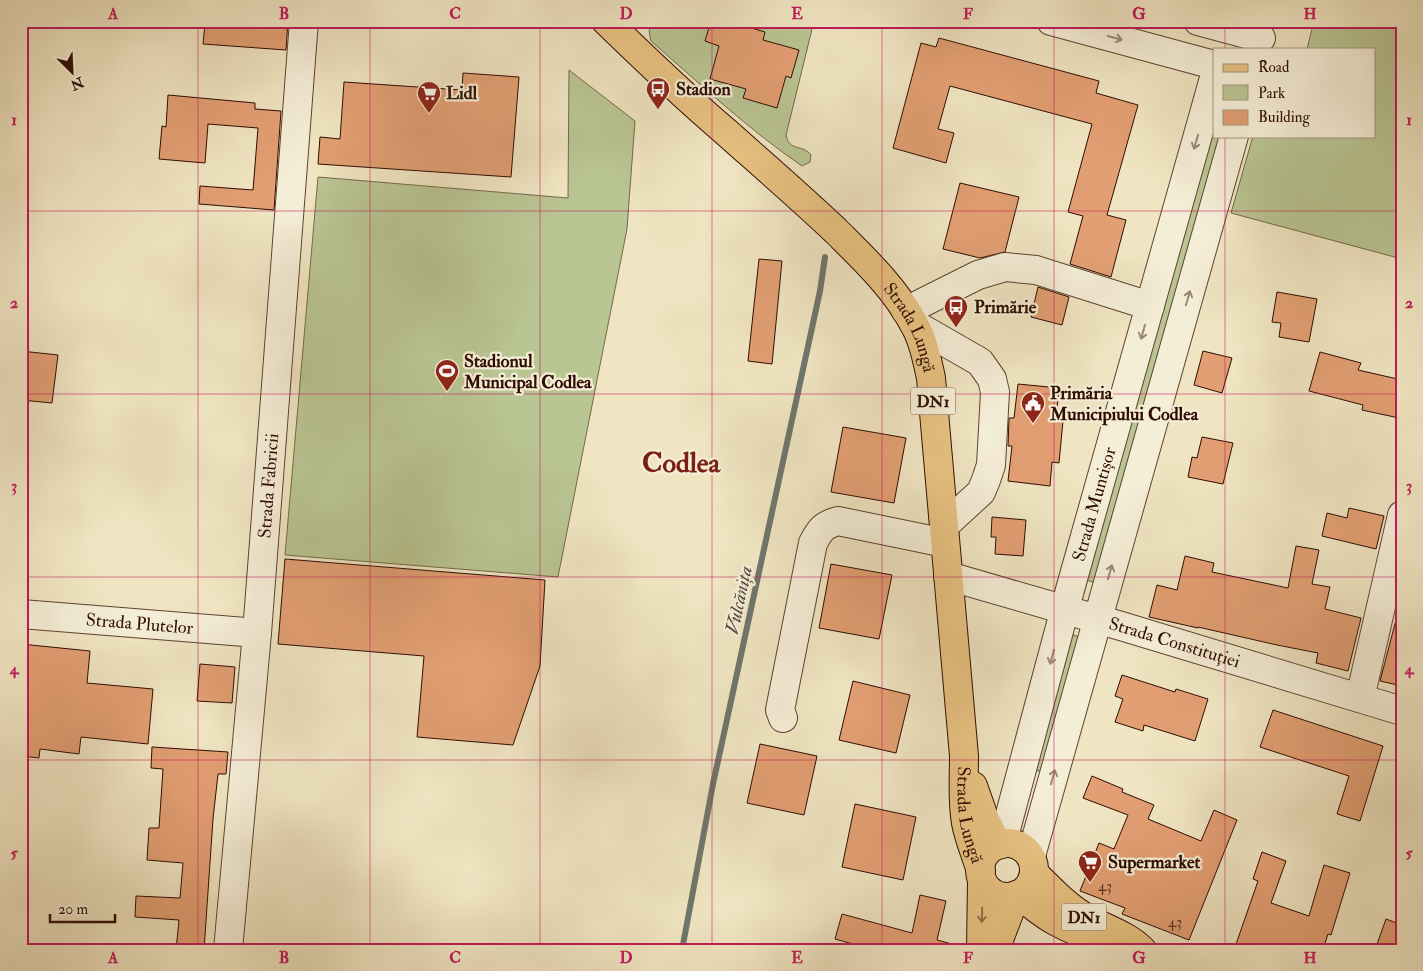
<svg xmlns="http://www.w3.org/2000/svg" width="1423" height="971" viewBox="0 0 1423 971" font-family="'IM FELL Double Pica',serif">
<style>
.green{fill:#b9c593;stroke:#74684a}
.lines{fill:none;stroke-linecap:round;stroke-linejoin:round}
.stream{stroke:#6f776c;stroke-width:6}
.building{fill:#e29f73;stroke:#2e0c01}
.minor-casing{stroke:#5e4231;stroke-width:30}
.major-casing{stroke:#2e0c01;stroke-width:30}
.highway-casing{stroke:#2e0c01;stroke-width:30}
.minor{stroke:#f5eed7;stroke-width:28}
.major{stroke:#e8c281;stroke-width:28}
.highway{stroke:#e8c281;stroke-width:28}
.oneway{stroke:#9b8877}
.oneway2{stroke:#947047}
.grid{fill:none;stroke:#c2185b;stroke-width:1;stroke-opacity:0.55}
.labels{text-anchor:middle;stroke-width:4.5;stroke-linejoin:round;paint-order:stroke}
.number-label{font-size:15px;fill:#5b311e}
.shield{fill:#f5eed7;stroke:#6a5041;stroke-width:1}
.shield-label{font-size:16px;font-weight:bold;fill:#2e0c01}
.poi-label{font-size:18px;font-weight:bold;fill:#2e0c01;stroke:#f5eed7;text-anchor:start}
.street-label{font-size:18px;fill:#2e0c01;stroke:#f5eed7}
.water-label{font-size:19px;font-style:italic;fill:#544b3f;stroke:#f5eed7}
.town-label{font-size:28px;font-weight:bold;fill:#7a1f14;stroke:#f5eed7}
.neatline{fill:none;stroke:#c2185b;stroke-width:2}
.grid-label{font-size:16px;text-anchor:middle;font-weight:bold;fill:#c2185b}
</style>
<rect width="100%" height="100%" fill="#f0e5c2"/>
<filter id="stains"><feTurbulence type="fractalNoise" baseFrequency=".004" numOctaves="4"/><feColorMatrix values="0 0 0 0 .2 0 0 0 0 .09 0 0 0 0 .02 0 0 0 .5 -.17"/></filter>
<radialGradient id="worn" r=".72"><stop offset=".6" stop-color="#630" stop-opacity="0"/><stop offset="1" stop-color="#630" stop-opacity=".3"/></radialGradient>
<g class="green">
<path d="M653 21H814L786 135C789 152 803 144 811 155L810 162 802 166C748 129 700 84 651 41L649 31Z"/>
<path d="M1314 21H1402V259L1231 213 1253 136H1374V49H1307Z"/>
<path d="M569 70 635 121 627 229 558 577 285 555 318 177 568 198Z"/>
<path d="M1214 126V136H1223L1098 580 1093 582 1086 580Z"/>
<path d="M1070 634 1077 636 1078 641 1043 769 1038 771 1033 769Z"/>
</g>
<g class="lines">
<path class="stream" d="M682 950 713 784 820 291 825 257"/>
</g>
<g class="building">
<path d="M264 21H288L286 50 203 44 205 23 263 28Z"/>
<path d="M711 21H746L745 26 765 32 763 40 799 50 791 78 786 76 777 108 743 98 746 89 710 79 719 46 705 41Z"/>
<path d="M939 38 1099 81 1096 93 1138 105 1107 215 1126 220 1111 277 1070 264 1083 216 1068 212 1092 124 950 86 938 129 954 133 946 163 893 148 921 43 936 47Z"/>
<path d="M463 73 519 77 511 177 318 164 320 137 340 139 344 82 462 90Z"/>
<path d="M168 95 255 103V109L281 111 274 210 199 204 200 186 253 190 258 128 208 124 205 163 159 159 162 126 166 127Z"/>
<path d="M960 183 1019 197 1005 252 980 258 943 249Z"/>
<path d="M759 259 782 261 772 364 748 361Z"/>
<path d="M1038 287 1069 297 1062 325 1031 317Z"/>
<path d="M1277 292 1317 299 1309 342 1279 337 1281 323 1272 322Z"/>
<path d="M21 351 58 355 52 403 21 400Z"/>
<path d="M1203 351 1232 358 1222 393 1194 385Z"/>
<path d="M1320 352 1361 363 1358 370 1402 380V403L1399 418 1362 410 1363 405 1309 391Z"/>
<path d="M1018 384 1059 388 1057 409 1064 410 1059 463 1052 462 1050 486 1008 481 1012 446H1008L1009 418H1014Z"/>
<path d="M843 427 906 438 894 503 831 492Z"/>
<path d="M1202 437 1233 443 1223 484 1188 477 1192 457 1197 458Z"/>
<path d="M1349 508 1384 516 1376 549 1322 536 1327 513 1347 518Z"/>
<path d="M992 517 1026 520 1023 556 995 554 996 537H991Z"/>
<path d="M1296 546 1319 550 1312 584 1330 587 1325 609 1361 618 1348 671 1316 663 1318 653 1277 645 1198 627V628L1149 617 1157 585 1177 590 1185 556 1214 563 1212 572 1288 588Z"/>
<path d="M285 559 545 580 540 666 513 745 417 737 424 656 278 644Z"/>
<path d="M831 564 892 575 879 639 819 628Z"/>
<path d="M1396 620 1402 621V686L1380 681Z"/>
<path d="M21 644 90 651 87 683 153 689 148 744 81 737 79 754 40 749 39 758 21 756 24 733H21Z"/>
<path d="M200 664 235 667 232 703 197 701Z"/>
<path d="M1122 675 1175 692 1176 689 1208 699 1195 741 1144 725 1143 731 1115 722 1123 699 1115 696Z"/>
<path d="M853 681 910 695 896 753 839 740Z"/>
<path d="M1273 710 1383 746 1360 821 1337 814 1349 776 1260 747Z"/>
<path d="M760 744 817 756 804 815 747 803Z"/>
<path d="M152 747 228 752 226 774H218L213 819 204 950H176L179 920 135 917 136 896 180 898 183 863 147 860 149 828H159L163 769 151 768Z"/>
<path d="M1092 776 1123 789 1122 792 1154 805 1148 819 1201 841 1214 810 1237 820 1189 940 1122 914 1125 908 1080 891 1099 843 1114 849 1128 815 1083 798Z"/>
<path d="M855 804 916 817 903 880 842 867Z"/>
<path d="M1262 852 1286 861 1271 903 1309 916 1324 865 1350 873 1331 935 1328 934 1323 950H1234L1258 881 1253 879Z"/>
<path d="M920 895 946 901 937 940 952 944 951 950H874L835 939 842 914 912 933Z"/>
<path d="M1386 919 1402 925 1394 950H1375Z"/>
</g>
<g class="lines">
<g class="minor-casing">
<g id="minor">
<path d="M1051 21 1214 65"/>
<path d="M1198 21 1261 38"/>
<path d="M906 311 978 275 1005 267 1036 270 1150 306"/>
<path d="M914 324 980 362 992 379 995 392 991 465 986 480 981 492 944 526"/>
<path id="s1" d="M948 576 1121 626 1402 711"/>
<path id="s2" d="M21 614 257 633"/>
<path d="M1360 698 1402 515"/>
<path d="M783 718 780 710 813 543C820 530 823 525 838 521L945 543"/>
<path id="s3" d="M1002 844 1071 586 1214 78"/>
<path d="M1031 856 1234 136"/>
<path id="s4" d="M228 950 257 633 304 21"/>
</g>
</g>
<g class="major-casing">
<g id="major">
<path d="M981 950 982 880"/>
<path d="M995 950 1016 895"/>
</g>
</g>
<g class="highway-casing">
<g id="highway">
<path id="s5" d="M606 21C645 59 685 97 726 132 763 165 800 197 836 231 864 259 895 288 914 324 923 340 927 359 931 378L964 756C964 778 962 801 966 823 969 839 976 855 981 871"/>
<path d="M973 786 985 820 998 845"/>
<circle cx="1007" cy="870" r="27"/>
<path d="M1034 873C1051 890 1067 907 1088 919 1106 929 1127 935 1142 950"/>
<path d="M1020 894C1045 919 1066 927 1097 940"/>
</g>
</g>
<use href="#minor" class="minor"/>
<use href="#major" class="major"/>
<use href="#highway" class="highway"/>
</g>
<defs><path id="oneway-shaft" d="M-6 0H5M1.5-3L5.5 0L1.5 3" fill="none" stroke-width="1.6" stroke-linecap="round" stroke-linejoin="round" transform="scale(1.25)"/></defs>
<g class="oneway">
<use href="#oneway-shaft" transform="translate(1115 38) rotate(15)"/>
<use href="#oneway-shaft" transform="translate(1196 142) rotate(106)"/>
<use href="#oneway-shaft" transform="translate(1188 298) rotate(-74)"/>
<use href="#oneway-shaft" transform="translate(1143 332) rotate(106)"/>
<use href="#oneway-shaft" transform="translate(1110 572) rotate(-74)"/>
<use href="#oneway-shaft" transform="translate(1052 657) rotate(105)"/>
<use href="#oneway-shaft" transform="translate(1053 777) rotate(-74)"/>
</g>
<use class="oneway2" href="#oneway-shaft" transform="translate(982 915) rotate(91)"/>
<path class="grid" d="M198 21V950M370 21V950M540 21V950M712 21V950M882 21V950M1054 21V950M1225 21V49M1225 136V950M21 211H1402M21 394H1402M21 577H1402M21 760H1402"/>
<defs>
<g id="bus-pin" transform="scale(1.25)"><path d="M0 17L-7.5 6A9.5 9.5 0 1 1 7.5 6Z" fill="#8f2418" stroke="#f5eed7"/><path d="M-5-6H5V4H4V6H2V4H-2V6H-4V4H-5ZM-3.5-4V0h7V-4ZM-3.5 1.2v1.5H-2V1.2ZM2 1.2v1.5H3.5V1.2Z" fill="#fff"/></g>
<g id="supermarket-pin" transform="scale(1.25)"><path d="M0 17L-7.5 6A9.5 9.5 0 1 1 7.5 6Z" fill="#8f2418" stroke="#f5eed7"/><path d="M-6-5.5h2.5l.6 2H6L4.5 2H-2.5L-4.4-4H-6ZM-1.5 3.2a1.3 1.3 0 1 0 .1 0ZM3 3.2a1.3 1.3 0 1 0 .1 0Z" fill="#fff"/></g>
<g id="stadium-pin" transform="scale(1.25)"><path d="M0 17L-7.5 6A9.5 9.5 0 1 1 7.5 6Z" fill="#8f2418" stroke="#f5eed7"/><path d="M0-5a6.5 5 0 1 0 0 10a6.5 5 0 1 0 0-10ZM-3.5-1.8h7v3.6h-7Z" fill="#fff"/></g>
<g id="civic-pin" transform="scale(1.25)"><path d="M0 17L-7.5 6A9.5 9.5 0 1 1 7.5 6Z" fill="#8f2418" stroke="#f5eed7"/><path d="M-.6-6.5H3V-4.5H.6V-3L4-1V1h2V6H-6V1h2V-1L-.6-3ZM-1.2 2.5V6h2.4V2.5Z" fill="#fff"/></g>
</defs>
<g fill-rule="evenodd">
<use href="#bus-pin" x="658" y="89"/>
<use href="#supermarket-pin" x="429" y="93"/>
<use href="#bus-pin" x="956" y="307"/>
<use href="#stadium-pin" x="447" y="371"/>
<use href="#civic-pin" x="1033" y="403"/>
<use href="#supermarket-pin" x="1090" y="862"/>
</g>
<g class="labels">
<g class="number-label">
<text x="1105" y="891">43</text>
<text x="1175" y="927">43</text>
</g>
<g class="shield">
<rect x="910.5" y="387.5" width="45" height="27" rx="4"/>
<rect x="1061.5" y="903.5" width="45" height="27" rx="4"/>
</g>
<g class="shield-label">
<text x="933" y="407">DN1</text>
<text x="1084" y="923">DN1</text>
</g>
<g class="poi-label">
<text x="676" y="95">Stadion</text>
<text x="446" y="99">Lidl</text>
<text x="974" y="313">Primărie</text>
<text x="464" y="367">Stadionul<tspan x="464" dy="21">Municipal Codlea</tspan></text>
<text x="1050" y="399">Primăria<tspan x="1050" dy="21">Municipiului Codlea</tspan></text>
<text x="1108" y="868">Supermarket</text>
</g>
<g class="street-label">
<text dy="6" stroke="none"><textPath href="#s5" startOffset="435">Strada Lungă</textPath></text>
<text dy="6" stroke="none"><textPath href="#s4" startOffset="466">Strada Fabricii</textPath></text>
<text dy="6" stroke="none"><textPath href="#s3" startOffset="352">Strada Muntișor</textPath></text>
<text dy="6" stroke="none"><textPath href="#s2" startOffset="119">Strada Plutelor</textPath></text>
<text dy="6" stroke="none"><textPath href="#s1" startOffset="236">Strada Constituției</textPath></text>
<text dy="6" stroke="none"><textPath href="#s5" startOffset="929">Strada Lungă</textPath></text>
</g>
<g class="water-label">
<text transform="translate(738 600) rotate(-78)" y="7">Vulcănița</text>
</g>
<g class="town-label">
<text x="681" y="472">Codlea</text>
</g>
</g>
<rect width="1423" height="971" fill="none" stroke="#f0e5c2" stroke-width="55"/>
<rect x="1213" y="48" width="162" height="90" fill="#f5eed7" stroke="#a59481"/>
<rect x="1223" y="64" width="25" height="8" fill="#e8c281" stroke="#a59481"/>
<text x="1258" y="72" font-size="15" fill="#2e0c01">Road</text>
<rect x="1223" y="85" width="25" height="15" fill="#b9c593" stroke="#a59481"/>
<text x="1258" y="98" font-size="15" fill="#2e0c01">Park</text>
<rect x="1223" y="110" width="25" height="15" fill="#e29f73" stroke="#a59481"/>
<text x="1258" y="122" font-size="15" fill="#2e0c01">Building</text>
<g transform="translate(72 72) rotate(156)" stroke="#f5eed7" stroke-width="4" paint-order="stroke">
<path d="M0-4L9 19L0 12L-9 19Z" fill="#2e0c01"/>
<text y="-8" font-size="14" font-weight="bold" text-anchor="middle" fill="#2e0c01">N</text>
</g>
<path d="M50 914v8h65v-8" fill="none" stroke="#2e0c01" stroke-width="2.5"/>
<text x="58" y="914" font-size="15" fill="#2e0c01" stroke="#f5eed7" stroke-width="4" paint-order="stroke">20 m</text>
<rect x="28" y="28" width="1368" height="916" class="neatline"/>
<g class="grid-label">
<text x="113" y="19">A</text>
<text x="284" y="19">B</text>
<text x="455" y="19">C</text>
<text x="626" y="19">D</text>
<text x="797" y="19">E</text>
<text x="968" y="19">F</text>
<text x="1139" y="19">G</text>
<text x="1310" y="19">H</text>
<text x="14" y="125">1</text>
<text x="1409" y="125">1</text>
<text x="14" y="308">2</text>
<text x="1409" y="308">2</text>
<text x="14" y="491">3</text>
<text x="1409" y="491">3</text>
<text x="14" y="674">4</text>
<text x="1409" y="674">4</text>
<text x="14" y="858">5</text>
<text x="1409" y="858">5</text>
<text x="113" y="963">A</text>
<text x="284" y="963">B</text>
<text x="455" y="963">C</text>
<text x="626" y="963">D</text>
<text x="797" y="963">E</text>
<text x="968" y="963">F</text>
<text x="1139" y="963">G</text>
<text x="1310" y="963">H</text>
</g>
<rect width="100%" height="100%" filter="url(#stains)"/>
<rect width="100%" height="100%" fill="url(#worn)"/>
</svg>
